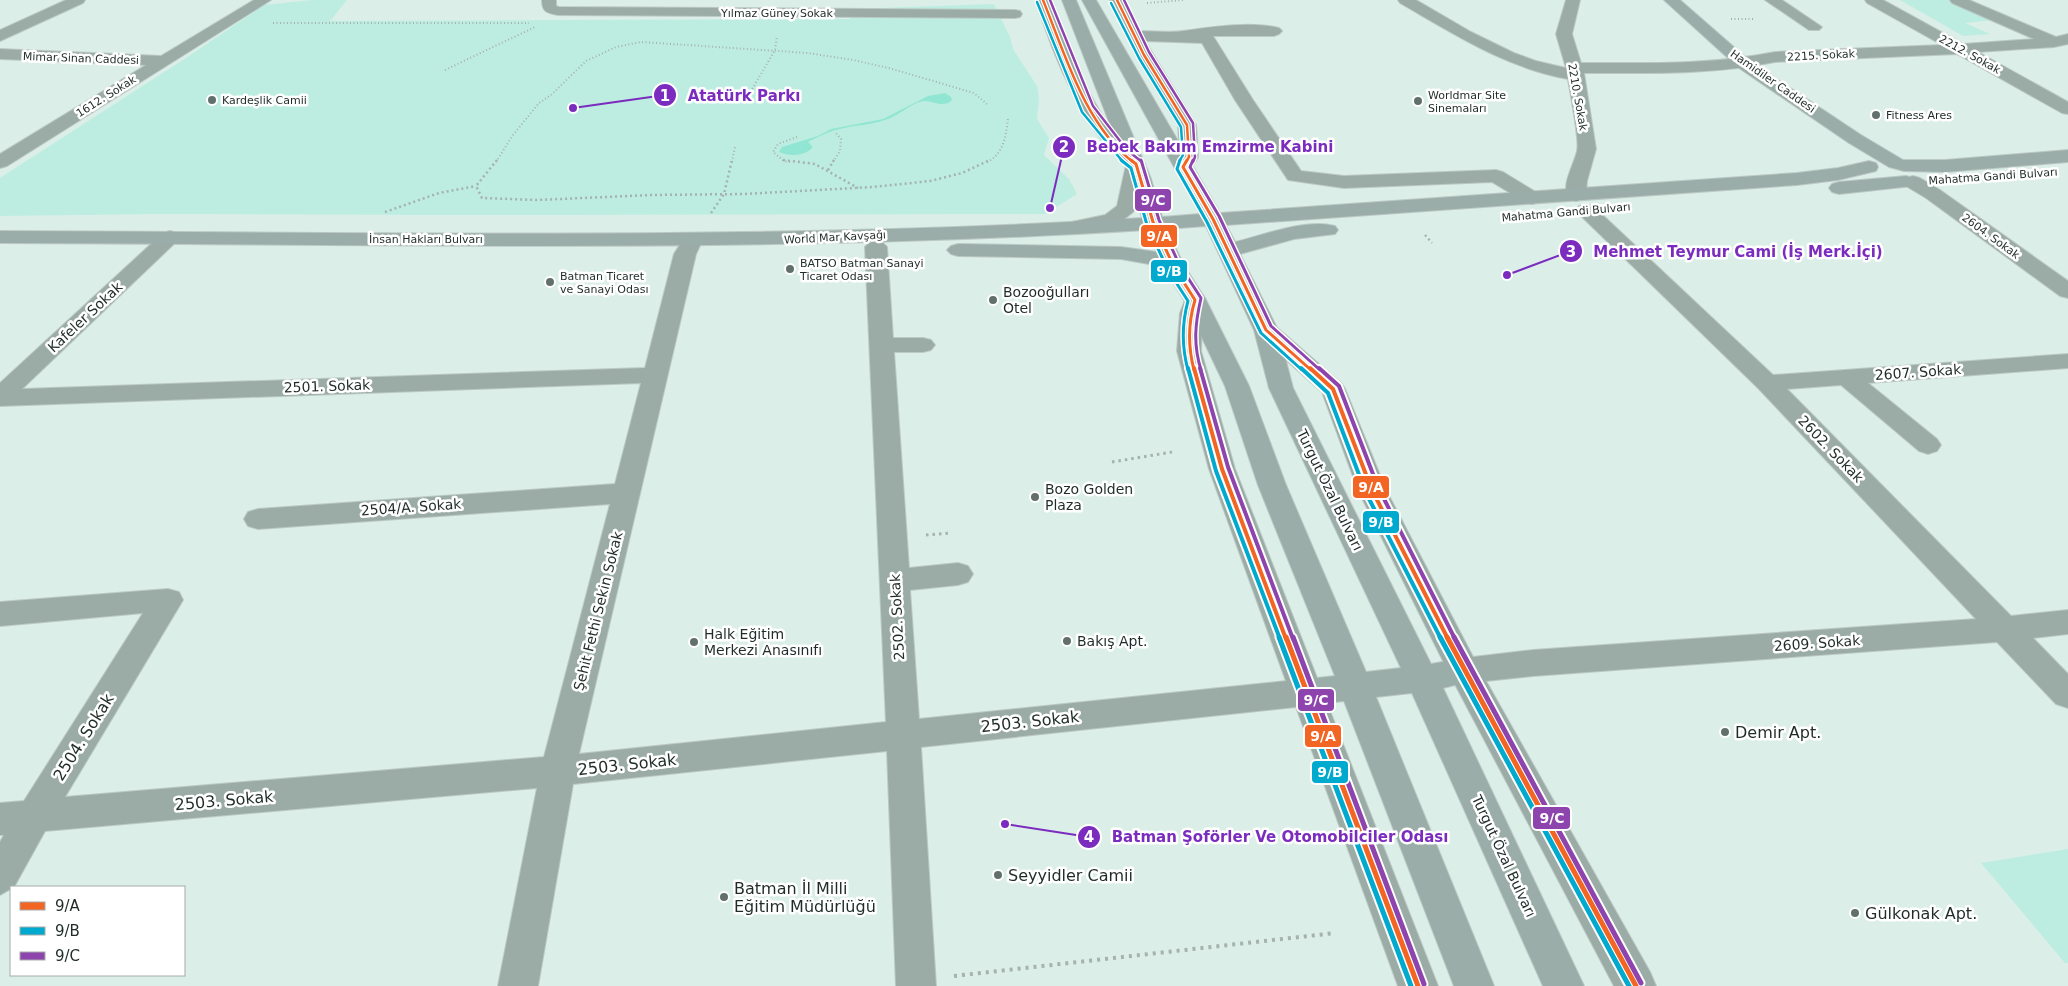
<svg xmlns="http://www.w3.org/2000/svg" width="2068" height="986" viewBox="0 0 2068 986" font-family="'DejaVu Sans',sans-serif">
<style>
.green{fill:#bdede1}
.water{fill:#90e6d2}
.lines{fill:none;stroke-linecap:round;stroke-linejoin:round}
.minor-casing{stroke:#bcc9c5;stroke-width:2}
.major-casing{stroke:#bcc9c5;stroke-width:2}
.path-far3{stroke:#a5b2ae;stroke-width:2;stroke-dasharray:1 2.5;stroke-linecap:butt}
.path-far2{stroke:#a5b2ae;stroke-width:2.5;stroke-dasharray:2 3;stroke-linecap:butt}
.path-far1{stroke:#a5b2ae;stroke-width:3;stroke-dasharray:2.5 4;stroke-linecap:butt}
.path{stroke:#a5b2ae;stroke-width:4;stroke-dasharray:3 5;stroke-linecap:butt}
.minor{fill:#9baca7;fill-rule:evenodd}
.major{fill:#9bada8;fill-rule:evenodd}
.bus-1-far3-casing{stroke:#fff;stroke-width:5}
.bus-1-far2-casing{stroke:#fff;stroke-width:6}
.bus-1-far1-casing{stroke:#fff;stroke-width:8}
.bus-1-casing{stroke:#fff;stroke-width:9}
.bus-2-far3-casing{stroke:#fff;stroke-width:5}
.bus-2-far2-casing{stroke:#fff;stroke-width:6}
.bus-2-far1-casing{stroke:#fff;stroke-width:8}
.bus-2-casing{stroke:#fff;stroke-width:9}
.bus-3-far3-casing{stroke:#fff;stroke-width:5}
.bus-3-far2-casing{stroke:#fff;stroke-width:6}
.bus-3-far1-casing{stroke:#fff;stroke-width:8}
.bus-3-casing{stroke:#fff;stroke-width:9}
.bus-1-far3{stroke:#f26522;stroke-width:2.5}
.bus-1-far2{stroke:#f26522;stroke-width:3}
.bus-1-far1{stroke:#f26522;stroke-width:4}
.bus-1{stroke:#f26522;stroke-width:5}
.bus-2-far3{stroke:#00a9ce;stroke-width:2.5}
.bus-2-far2{stroke:#00a9ce;stroke-width:3}
.bus-2-far1{stroke:#00a9ce;stroke-width:4}
.bus-2{stroke:#00a9ce;stroke-width:5}
.bus-3-far3{stroke:#8e44ad;stroke-width:2.5}
.bus-3-far2{stroke:#8e44ad;stroke-width:3}
.bus-3-far1{stroke:#8e44ad;stroke-width:4}
.bus-3{stroke:#8e44ad;stroke-width:5}
.poi-dot{fill:#61706c;stroke:#fff;stroke-width:2}
.labels{text-anchor:middle;stroke-width:5;stroke-linejoin:round;paint-order:stroke}
.far-street-label{font-size:11px;fill:#1f2c29;stroke:#fff}
.far-poi-label{font-size:11px;fill:#1f2c29;stroke:#fff;text-anchor:start}
.poi-label{font-size:14px;fill:#1f2c29;stroke:#fff;text-anchor:start}
.street-label{font-size:14px;fill:#1f2c29;stroke:#fff}
.near-street-label{font-size:16px;fill:#1f2c29;stroke:#fff}
.near-poi-label{font-size:16px;fill:#1f2c29;stroke:#fff;text-anchor:start}
.leader{fill:none;stroke:#7b2cbf;stroke-width:2}
.callout-dot{fill:#7b2cbf;stroke:#fff;stroke-width:2}
.mark-label{font-size:15px;text-anchor:middle;font-weight:bold;fill:#fff}
.callout-label{font-size:15px;text-anchor:middle;font-weight:bold;fill:#7b2cbf;stroke:#fff;stroke-width:5;stroke-linejoin:round;paint-order:stroke}
.line-badge{stroke:#fff;stroke-width:2}
.badge-label{font-size:14px;text-anchor:middle;font-weight:bold;fill:#fff}
</style>
<rect width="100%" height="100%" fill="#dceee8"/>
<g class="green">
<path d="M312 0H347L330 21 850 19 852 9 994 4 1010 37 1013 49 1037 86 1039 98 1037 119 1049 138 1044 155 1069 179 1077 194 1045 214 435 215 158 214 0 216V178L189 56 264 5Z"/>
<path d="M1900 0H1950L1994 20 1965 23 1990 34 1963 36Z"/>
<path d="M2068 849V963H2065L1981 863Z"/>
</g>
<path class="water" d="M945 93 951 97 952 100C943 109 933 100 923 101 909 104 899 116 885 120 871 125 855 125 840 129 829 131 818 137 808 142L812 146V148C803 157 790 156 779 152L782 147 818 136 831 129 883 119 928 96Z"/>
<g class="lines">
<g class="minor-casing">
<g id="minor">
<path d="M66 0H85L83 3 0 41V30Z"/>
<path d="M254 0H271L7 166 0 168V154L146 65 0 59V49L161 56Z"/>
<path d="M542 0H556V6L559 7 1015 10 1020 11 1022 14 1020 17 1015 18 558 15C547 13 542 12 542 0Z"/>
<path d="M1036 0H1050C1063 38 1087 96 1111 128 1121 141 1137 152 1145 164L1136 208 1133 212 1118 224 1074 233 1067 231 1064 227 1067 223 1105 215 1117 206 1126 165C1083 129 1052 54 1036 0Z"/>
<path d="M1110 0H1124L1140 31C1154 31 1170 33 1183 31 1212 27 1251 21 1279 28L1282 31 1279 34 1274 36H1213L1253 100 1301 171 1344 176 1496 170 1503 172 1539 194 1542 198 1539 202 1532 204 1525 202 1492 182 1344 188 1288 180 1235 100 1202 43 1145 41 1196 125 1198 157 1190 171 1183 173 1176 171 1174 167 1180 157 1178 125 1136 55Z"/>
<path d="M1398 0H1416L1471 32 1514 53 1536 61 1566 68 1556 34 1566 0H1580L1572 34 1581 63C1646 63 1711 65 1775 52L1942 45 1867 3 1865 0H1883L1963 44 2034 39 1952 3 1950 0H1969L2056 37 2068 34V44L2054 47 1978 52 2068 102V114L2062 113 1957 54 1775 62C1712 75 1648 73 1584 73L1596 149 1587 181 1586 195 1583 199 1576 201 1569 199C1560 186 1574 165 1577 151 1580 140 1570 93 1568 79 1506 68 1454 34 1400 3Z"/>
<path d="M1765 0H1782L1822 27 1819 30H1809Z"/>
<path d="M1913 176 1920 178 1940 190 2068 281V298L2060 296 1926 198 1906 186 1903 182 1906 178Z"/>
<path d="M1586 204 1593 206 1773 375 2068 354V368L1868 383 1937 439 1941 445 1937 451 1928 454 1919 451 1841 385 1787 389 2011 616 2068 610V634L2033 638 2068 674V708L2056 704 1997 642 1533 676 1486 681 1650 972 1656 986H1614L1448 671 1358 490 1322 392 1258 335 1254 330 1258 325 1266 323 1274 325 1342 384 1345 389 1386 490 1473 657 1533 650 1976 619 1758 388 1579 214 1576 210 1579 206Z"/>
<path d="M170 231 177 233 180 237 177 241 22 389 645 368 674 254 686 235 693 233 700 235 703 239 696 254 579 754 886 722 865 247 869 243 876 241 883 243 887 247 893 338H923L931 340 935 345 931 350 923 352H894L909 568 958 563 968 566 973 574 968 582 958 585 910 590 919 719 1286 681 1209 469 1177 351 1180 313 1187 295 1195 293 1203 295 1206 300 1202 313 1201 351 1235 469 1438 986H1398L1296 707 921 747 936 986H896L887 751 573 784 538 986H498L537 788 45 831 14 887 0 895V842L4 835H0V803L24 801 143 613 0 626V602L168 589 179 592 183 600 65 797 544 757 610 504 258 529 248 526 244 519 248 512 258 509 615 484 641 383 0 406V383L163 233Z"/>
</g>
</g>
<g class="major-casing">
<g id="major">
<path d="M1062 0H1076L1151 179 1162 217 1200 214 1082 0H1096L1220 213 1797 173 1838 168 1869 161 1876 163 1878 167 1876 171 1838 180 1797 185 1226 225 1235 242C1264 235 1306 218 1335 226L1338 230 1335 234 1294 239 1240 254 1278 330 1293 388 1431 664 1464 658 1475 662 1480 671 1475 680 1443 688 1584 986H1543L1412 693 1376 697 1494 986H1454L1344 701 1308 705 1296 701 1292 692 1296 683 1308 679 1335 676 1258 485 1225 386 1184 300 1166 271 1149 264 1121 259 958 256 951 254 947 250 951 246 958 244 1121 247 1157 252 1146 230C765 254 382 244 0 243V231C380 232 762 241 1142 218L1131 179ZM1206 226 1254 330 1269 388 1401 668 1366 672 1286 485 1249 386 1206 300 1185 267 1166 229Z"/>
<path d="M1664 0H1680L1751 62 1861 135 1903 160H1945L2068 150V162L1945 172 1904 171 1889 167 1849 143 1739 68Z"/>
<path d="M1906 176 1913 178 1916 182 1913 186 1839 194 1832 192 1829 188 1832 184 1839 182Z"/>
</g>
</g>
<g class="path-far3">
<path d="M1147 3 1184 0"/>
<path d="M1731 19H1755"/>
<path d="M273 23H529"/>
<path d="M445 70 535 27"/>
<path d="M747 98 775 50 777 36"/>
<path d="M496 162 513 135 539 103 551 95 586 61 616 47 641 42 808 53 853 60 889 68 974 93 987 104"/>
<path d="M732 162 735 147"/>
<path d="M790 162 784 161 773 152 778 144 797 137"/>
<path d="M833 162 840 151 841 139 835 132"/>
<path d="M987 162C1004 154 1006 135 1008 119"/>
</g>
<g class="path-far2">
<path d="M497 160 476 186 482 198 537 200 651 195 744 194 873 187 930 181 962 173 990 160"/>
<path d="M783 160 815 164 858 188"/>
<path d="M828 170 834 160"/>
<path d="M385 212 439 193 476 186"/>
<path d="M711 213 724 194 732 160"/>
<path d="M1425 235 1432 243"/>
</g>
<g class="path-far1">
<path d="M1112 462 1172 452"/>
<path d="M926 535 951 533"/>
</g>
<path class="path" d="M954 976 1335 933"/>
<use href="#minor" class="minor"/>
<use href="#major" class="major"/>
<g class="bus-1-far3-casing">
<g id="bus-1-far3">
<path d="M1043 0C1065 54 1085 125 1133 162"/>
<path d="M1117 0 1144 55 1187 125 1189 157 1186 162"/>
</g>
</g>
<g class="bus-1-far2-casing">
<g id="bus-1-far2">
<path d="M1131 160 1136 164 1153 222 1174 267 1195 300C1188 323 1188 347 1194 370"/>
<path d="M1187 160 1183 167 1213 219 1266 330 1311 370"/>
</g>
</g>
<g class="bus-1-far1-casing">
<g id="bus-1-far1">
<path d="M1194 368 1222 469 1286 639"/>
<path d="M1310 368 1333 389 1372 490 1448 639"/>
</g>
</g>
<g class="bus-1-casing">
<g id="bus-1">
<path d="M1286 637 1418 986"/>
<path d="M1447 637 1636 986"/>
</g>
</g>
<g class="bus-2-far3-casing">
<g id="bus-2-far3">
<path d="M1037 2 1082 112 1123 162"/>
<path d="M1111 3 1139 58 1181 127 1183 155 1179 162"/>
</g>
</g>
<g class="bus-2-far2-casing">
<g id="bus-2-far2">
<path d="M1121 160 1131 168 1147 225 1168 270 1188 301C1182 323 1182 348 1188 370"/>
<path d="M1180 160 1177 169 1207 222 1261 333 1302 370"/>
</g>
</g>
<g class="bus-2-far1-casing">
<g id="bus-2-far1">
<path d="M1188 368 1216 471 1280 639"/>
<path d="M1301 368 1328 393 1366 493 1441 639"/>
</g>
</g>
<g class="bus-2-casing">
<g id="bus-2">
<path d="M1279 637 1411 986"/>
<path d="M1440 637 1629 986"/>
</g>
</g>
<g class="bus-3-far3-casing">
<g id="bus-3-far3">
<path d="M1050 0 1093 106 1127 150 1142 162"/>
<path d="M1124 0 1149 52 1193 123 1195 157 1193 162"/>
</g>
</g>
<g class="bus-3-far2-casing">
<g id="bus-3-far2">
<path d="M1141 160 1159 220 1179 264 1201 298C1195 324 1193 344 1201 370"/>
<path d="M1193 160 1190 167 1219 216 1271 326 1320 370"/>
</g>
</g>
<g class="bus-3-far1-casing">
<g id="bus-3-far1">
<path d="M1200 368 1228 467 1293 639"/>
<path d="M1319 368 1339 386 1378 487 1455 639"/>
</g>
</g>
<g class="bus-3-casing">
<g id="bus-3">
<path d="M1293 637 1424 984"/>
<path d="M1454 637 1641 983"/>
</g>
</g>
<use href="#bus-1-far3" class="bus-1-far3"/>
<use href="#bus-1-far2" class="bus-1-far2"/>
<use href="#bus-1-far1" class="bus-1-far1"/>
<use href="#bus-1" class="bus-1"/>
<use href="#bus-2-far3" class="bus-2-far3"/>
<use href="#bus-2-far2" class="bus-2-far2"/>
<use href="#bus-2-far1" class="bus-2-far1"/>
<use href="#bus-2" class="bus-2"/>
<use href="#bus-3-far3" class="bus-3-far3"/>
<use href="#bus-3-far2" class="bus-3-far2"/>
<use href="#bus-3-far1" class="bus-3-far1"/>
<use href="#bus-3" class="bus-3"/>
</g>
<g class="poi-dot">
<circle cx="212" cy="100" r="5"/>
<circle cx="1418" cy="101" r="5"/>
<circle cx="1876" cy="115" r="5"/>
<circle cx="790" cy="269" r="5"/>
<circle cx="550" cy="282" r="5"/>
<circle cx="993" cy="300" r="5"/>
<circle cx="1035" cy="497" r="5"/>
<circle cx="1067" cy="641" r="5"/>
<circle cx="694" cy="642" r="5"/>
<circle cx="1725" cy="732" r="5"/>
<circle cx="998" cy="875" r="5"/>
<circle cx="724" cy="897" r="5"/>
<circle cx="1855" cy="913" r="5"/>
</g>
<g class="labels">
<g class="far-street-label">
<text x="777" y="17">Yılmaz Güney Sokak</text>
<text transform="translate(1970 54) rotate(29)" y="4">2212. Sokak</text>
<text transform="translate(1821 55) rotate(-3)" y="4">2215. Sokak</text>
<text transform="translate(81 58) rotate(2)" y="4">Mimar Sinan Caddesi</text>
<text transform="translate(1773 81) rotate(35)" y="4">Hamidiler Caddesi</text>
<text transform="translate(106 96) rotate(-32)" y="4">1612. Sokak</text>
<text transform="translate(1578 97) rotate(80)" y="4">2210. Sokak</text>
<text transform="translate(1993 176) rotate(-4)" y="4">Mahatma Gandi Bulvarı</text>
<text transform="translate(1566 212) rotate(-5)" y="4">Mahatma Gandi Bulvarı</text>
<text transform="translate(1991 236) rotate(36)" y="4">2604. Sokak</text>
<text transform="translate(835 237) rotate(-3)" y="4">World Mar Kavşağı</text>
<text x="426" y="243">İnsan Hakları Bulvarı</text>
</g>
<g class="far-poi-label">
<text x="1428" y="99">Worldmar Site<tspan x="1428" dy="13">Sinemaları</tspan></text>
<text x="222" y="104">Kardeşlik Camii</text>
<text x="1886" y="119">Fitness Ares</text>
<text x="800" y="267">BATSO Batman Sanayi<tspan x="800" dy="13">Ticaret Odası</tspan></text>
<text x="560" y="280">Batman Ticaret<tspan x="560" dy="13">ve Sanayi Odası</tspan></text>
</g>
<g class="poi-label">
<text x="1003" y="297">Bozooğulları<tspan x="1003" dy="16">Otel</tspan></text>
<text x="1045" y="494">Bozo Golden<tspan x="1045" dy="16">Plaza</tspan></text>
<text x="704" y="639">Halk Eğitim<tspan x="704" dy="16">Merkezi Anasınıfı</tspan></text>
<text x="1077" y="646">Bakış Apt.</text>
</g>
<g class="street-label">
<text transform="translate(85 317) rotate(-43)" y="5">Kafeler Sokak</text>
<text transform="translate(1918 372) rotate(-4)" y="5">2607. Sokak</text>
<text transform="translate(327 386) rotate(-2)" y="5">2501. Sokak</text>
<text transform="translate(1831 449) rotate(46)" y="5">2602. Sokak</text>
<text transform="translate(1330 490) rotate(64)" y="5">Turgut Özal Bulvarı</text>
<text transform="translate(411 507) rotate(-4)" y="5">2504/A. Sokak</text>
<text transform="translate(598 611) rotate(-76)" y="5">Şehit Fethi Sekin Sokak</text>
<text transform="translate(897 617) rotate(-93)" y="5">2502. Sokak</text>
<text transform="translate(1817 643) rotate(-4)" y="5">2609. Sokak</text>
<text transform="translate(1504 856) rotate(65)" y="5">Turgut Özal Bulvarı</text>
</g>
<g class="near-street-label">
<text transform="translate(1030 721) rotate(-6)" y="6">2503. Sokak</text>
<text transform="translate(83 737) rotate(-58)" y="6">2504. Sokak</text>
<text transform="translate(627 764) rotate(-6)" y="6">2503. Sokak</text>
<text transform="translate(224 800) rotate(-5)" y="6">2503. Sokak</text>
</g>
<g class="near-poi-label">
<text x="1735" y="738">Demir Apt.</text>
<text x="1008" y="881">Seyyidler Camii</text>
<text x="734" y="894">Batman İl Milli<tspan x="734" dy="18">Eğitim Müdürlüğü</tspan></text>
<text x="1865" y="919">Gülkonak Apt.</text>
</g>
</g>
<path class="leader" d="M573 108L665 95M1050 208L1064 147M1507 275L1571 251M1005 824L1089 837"/>
<g class="callout-dot">
<circle cx="573" cy="108" r="5"/>
<circle cx="1050" cy="208" r="5"/>
<circle cx="1507" cy="275" r="5"/>
<circle cx="1005" cy="824" r="5"/>
<circle cx="665" cy="95" r="12"/>
<circle cx="1064" cy="147" r="12"/>
<circle cx="1571" cy="251" r="12"/>
<circle cx="1089" cy="837" r="12"/>
</g>
<g class="mark-label">
<text x="665" y="101">1</text>
<text x="1064" y="152">2</text>
<text x="1571" y="257">3</text>
<text x="1089" y="842">4</text>
</g>
<g class="callout-label">
<text x="744" y="101">Atatürk Parkı</text>
<text x="1210" y="152">Bebek Bakım Emzirme Kabini</text>
<text x="1738" y="257">Mehmet Teymur Cami (İş Merk.İçi)</text>
<text x="1280" y="842">Batman Şoförler Ve Otomobilciler Odası</text>
</g>
<g class="line-badge">
<rect x="1134" y="188" width="38" height="24" rx="5" fill="#8e44ad"/>
<rect x="1140" y="224" width="38" height="24" rx="5" fill="#f26522"/>
<rect x="1150" y="259" width="38" height="24" rx="5" fill="#00a9ce"/>
<rect x="1352" y="475" width="38" height="24" rx="5" fill="#f26522"/>
<rect x="1362" y="510" width="38" height="24" rx="5" fill="#00a9ce"/>
<rect x="1297" y="688" width="38" height="24" rx="5" fill="#8e44ad"/>
<rect x="1304" y="724" width="38" height="24" rx="5" fill="#f26522"/>
<rect x="1311" y="760" width="38" height="24" rx="5" fill="#00a9ce"/>
<rect x="1532" y="806" width="39" height="24" rx="5" fill="#8e44ad"/>
</g>
<g class="badge-label">
<text x="1153" y="205">9/C</text>
<text x="1159" y="241">9/A</text>
<text x="1169" y="276">9/B</text>
<text x="1371" y="492">9/A</text>
<text x="1381" y="527">9/B</text>
<text x="1316" y="705">9/C</text>
<text x="1323" y="741">9/A</text>
<text x="1330" y="777">9/B</text>
<text x="1552" y="823">9/C</text>
</g>
<rect x="10" y="886" width="175" height="90" fill="#ffffff" stroke="#a5aba9"/>
<rect x="20" y="902" width="25" height="8" fill="#f26522" stroke="#a5aba9"/>
<text x="55" y="911" font-size="15" fill="#1f2c29">9/A</text>
<rect x="20" y="927" width="25" height="8" fill="#00a9ce" stroke="#a5aba9"/>
<text x="55" y="936" font-size="15" fill="#1f2c29">9/B</text>
<rect x="20" y="952" width="25" height="8" fill="#8e44ad" stroke="#a5aba9"/>
<text x="55" y="961" font-size="15" fill="#1f2c29">9/C</text>
</svg>
